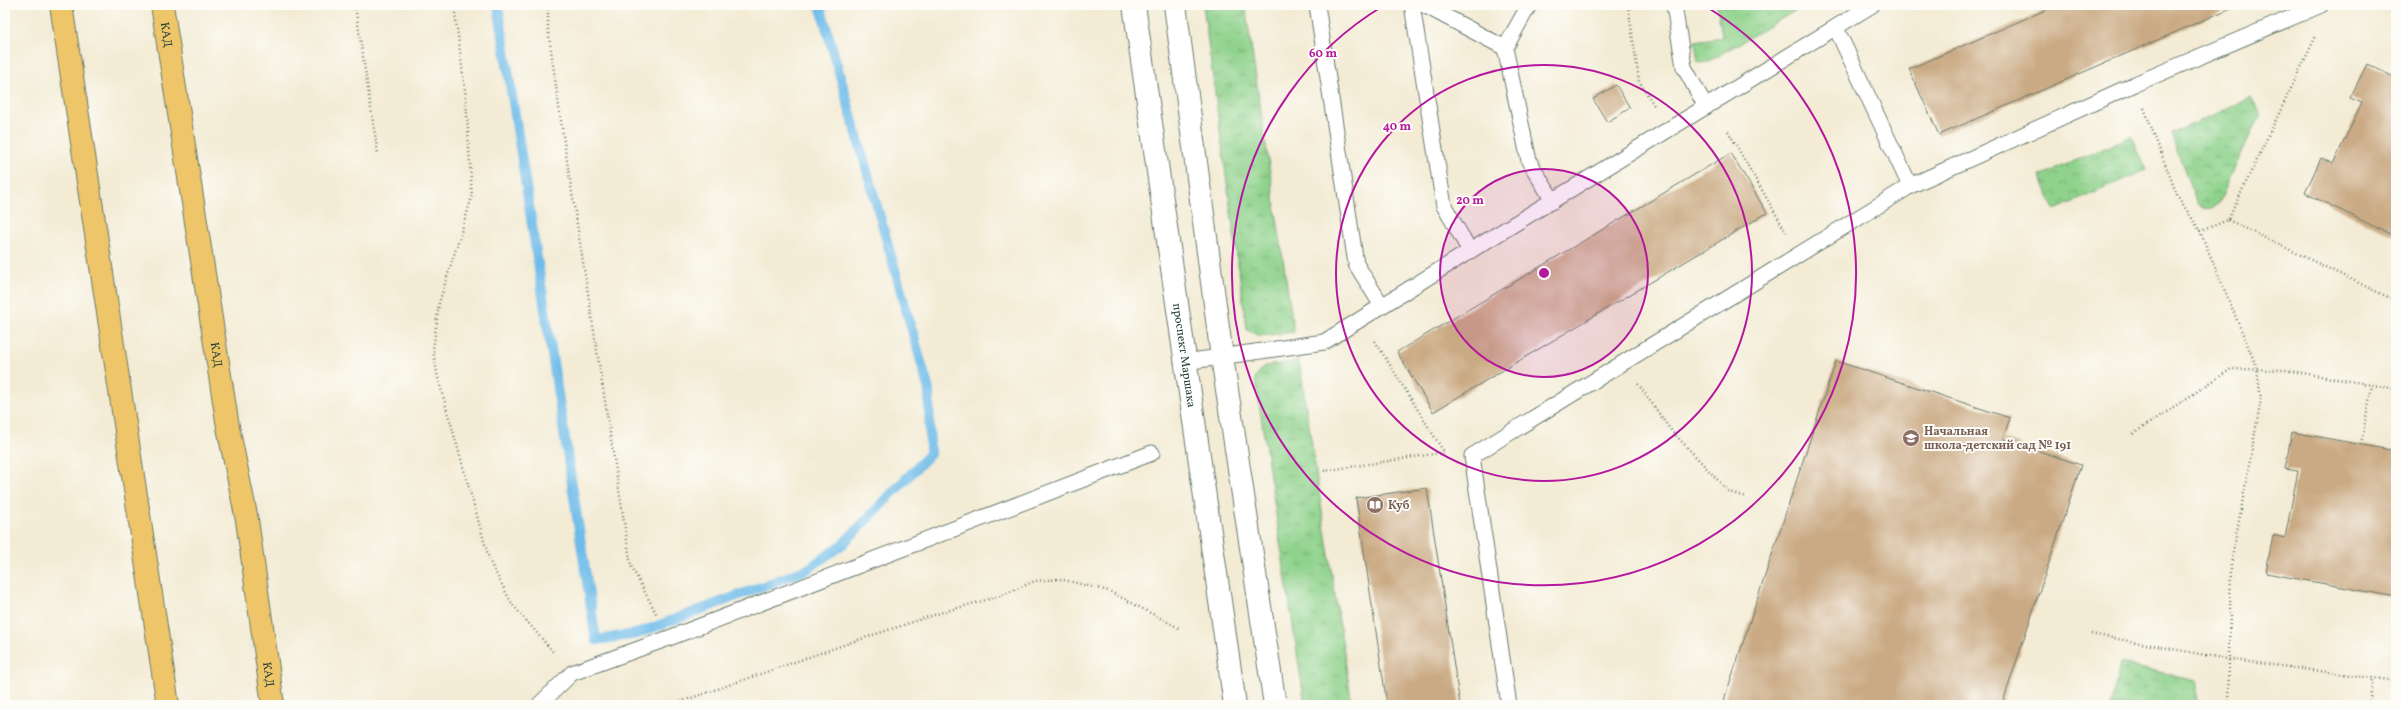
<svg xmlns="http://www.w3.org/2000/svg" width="2401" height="710" viewBox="0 0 2401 710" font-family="Vollkorn,serif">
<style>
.grass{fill:url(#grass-tufts);stroke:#568860}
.park{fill:url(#park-crowns);stroke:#568860}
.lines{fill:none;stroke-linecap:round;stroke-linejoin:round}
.stream{stroke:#6ebce9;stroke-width:10}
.building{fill:#caaa84}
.service-casing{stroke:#697a6c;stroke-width:17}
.minor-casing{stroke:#697a6c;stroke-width:24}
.motorway-casing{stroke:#697a6c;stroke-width:24}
.path{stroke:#697a6c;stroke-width:2.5;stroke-dasharray:1 3;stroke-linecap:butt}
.service{stroke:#fff;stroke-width:15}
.minor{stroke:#fff;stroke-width:22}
.motorway{stroke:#eec569;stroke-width:22}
.ring{fill:none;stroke:#b5179e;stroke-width:2}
.labels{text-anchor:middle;stroke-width:4;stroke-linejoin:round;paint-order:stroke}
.street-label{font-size:12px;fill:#1f3d34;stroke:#fdfcf7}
.education-label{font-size:12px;font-weight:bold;fill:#785e54;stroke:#fdfcf7;text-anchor:start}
.centre{fill:#b5179e;stroke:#fdfcf7;stroke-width:2}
.ring-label{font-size:12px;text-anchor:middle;font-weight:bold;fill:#b5179e;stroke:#fdfcf7;stroke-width:4;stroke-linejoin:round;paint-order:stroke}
</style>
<defs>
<pattern id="grass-tufts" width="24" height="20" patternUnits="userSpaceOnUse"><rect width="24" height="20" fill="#8ed28b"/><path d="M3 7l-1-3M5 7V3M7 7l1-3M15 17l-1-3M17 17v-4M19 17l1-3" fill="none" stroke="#73ac72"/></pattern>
<pattern id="park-crowns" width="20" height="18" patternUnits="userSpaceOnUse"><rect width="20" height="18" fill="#8ed28b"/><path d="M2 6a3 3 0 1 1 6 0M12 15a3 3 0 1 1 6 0" fill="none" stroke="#73ac72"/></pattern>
</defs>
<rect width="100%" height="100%" fill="#fdfcf7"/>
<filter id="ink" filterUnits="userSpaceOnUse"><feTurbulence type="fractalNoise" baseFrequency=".025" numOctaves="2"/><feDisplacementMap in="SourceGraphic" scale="8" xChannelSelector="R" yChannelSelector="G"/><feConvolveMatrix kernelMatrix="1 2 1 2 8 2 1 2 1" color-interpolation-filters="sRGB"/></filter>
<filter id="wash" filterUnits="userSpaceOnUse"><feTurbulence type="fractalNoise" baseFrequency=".012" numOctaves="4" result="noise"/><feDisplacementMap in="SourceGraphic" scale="16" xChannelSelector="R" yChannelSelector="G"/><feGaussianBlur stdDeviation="0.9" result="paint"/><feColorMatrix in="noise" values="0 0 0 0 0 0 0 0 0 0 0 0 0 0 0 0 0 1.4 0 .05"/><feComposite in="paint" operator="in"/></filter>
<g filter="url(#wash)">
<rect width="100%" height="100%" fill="#f3ebd4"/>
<g class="grass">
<path d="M1203 5H1245L1294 332 1260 336 1247 330Z"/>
<path d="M1717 5H1805L1707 62 1698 63 1695 41 1722 37Z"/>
<path d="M1299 361 1352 705H1305L1255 377 1265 366Z"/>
</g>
<g class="park">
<path d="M2251 98 2260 114 2218 204 2212 209 2203 208 2197 204 2171 134Z"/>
<path d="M2132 136 2146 170 2055 210 2040 176Z"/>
<path d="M2120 664 2197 680V705H2111Z"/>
</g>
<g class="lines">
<path class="stream" d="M498 5 596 640 636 634 808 569 843 544 930 454 929 390 820 5"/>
</g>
<g id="blocks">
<g class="building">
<path d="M2057 5H2238L1939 135 1909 69Z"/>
<path d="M2367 64 2396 78V237L2305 193 2321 158 2333 164 2362 103 2350 98Z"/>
<path d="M1616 85 1630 108 1607 122 1593 99Z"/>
<path d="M1731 153 1767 213 1433 412 1397 352Z"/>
<path d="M1836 361 2010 418 2003 439 2081 465 2002 705H1738L1724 700Z"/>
<path d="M2292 432 2396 451V597L2266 573 2273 535 2285 538 2298 471 2285 469Z"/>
<path d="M1427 488 1460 705H1387L1356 498Z"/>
</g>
</g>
</g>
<g filter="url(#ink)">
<use href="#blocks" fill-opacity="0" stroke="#697a6c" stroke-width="1"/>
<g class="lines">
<g class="service-casing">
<g id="service">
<path d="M1317 5 1356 264 1382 306"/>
<path d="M1412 5 1444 206 1470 251"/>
<path d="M1424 5 1505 48"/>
<path d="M1529 5 1505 48 1529 161 1553 201"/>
<path d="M1674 5 1684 67 1706 107"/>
<path d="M1836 28 1910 186"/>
<path d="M1185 362 1324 342 1470 251 1872 5"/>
<path d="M539 705 572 673 669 638 1152 453"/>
<path d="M1509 705 1472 456 1910 186 2135 84 2321 5"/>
</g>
</g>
<g class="minor-casing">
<g id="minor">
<path id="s1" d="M1134 5 1235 705"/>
<path d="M1175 5 1222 357 1275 705"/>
</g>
</g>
<g class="motorway-casing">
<g id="motorway">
<path d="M61 5 168 705"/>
<path id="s2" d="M162 5 228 427 247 520 273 705"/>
</g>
</g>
<g class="path">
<path d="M355 5 378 154"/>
<path d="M454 5 466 98 472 197 439 303 433 350 438 378 490 562 512 604 554 653"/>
<path d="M548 5V29L564 142 631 566 657 615"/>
<path d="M1628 5 1639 81 1655 107"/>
<path d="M2144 108 2177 195 2200 231"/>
<path d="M1728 131 1786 232"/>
<path d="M2228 220 2396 301"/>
<path d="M1375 341 1444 452"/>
<path d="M1638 384 1670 429 1729 492 1746 497"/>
<path d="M2133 434 2231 369 2285 370 2396 389"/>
<path d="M2361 444 2372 385"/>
<path d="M1324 471 1446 452"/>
<path d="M2091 634 2227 659 2396 681"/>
<path d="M678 705 680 702 852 642 943 612 1000 596 1035 581 1060 579 1109 591 1179 628"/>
<path d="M2228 705 2231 564 2261 400 2257 368 2200 231 2228 220 2316 36"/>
<path d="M2369 705 2373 678"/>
</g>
<use href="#service" class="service"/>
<use href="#minor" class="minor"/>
<use href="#motorway" class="motorway"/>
</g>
</g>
<circle cx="1544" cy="273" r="104" fill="#b5179e" fill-opacity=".12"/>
<g class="ring">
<circle cx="1544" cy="273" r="104"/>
<circle cx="1544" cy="273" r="208"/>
<path d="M1705 6A312 312 0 1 1 1383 6"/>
</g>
<defs>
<g id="school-disc" transform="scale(0.9)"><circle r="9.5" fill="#8d6e63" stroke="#fdfcf7"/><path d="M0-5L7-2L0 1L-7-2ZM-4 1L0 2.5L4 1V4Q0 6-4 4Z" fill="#fff"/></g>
<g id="library-disc" transform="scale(0.9)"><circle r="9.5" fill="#8d6e63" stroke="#fdfcf7"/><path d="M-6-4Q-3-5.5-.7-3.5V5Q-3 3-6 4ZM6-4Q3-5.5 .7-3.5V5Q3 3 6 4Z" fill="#fff"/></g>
</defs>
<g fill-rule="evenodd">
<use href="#school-disc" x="1911" y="438"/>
<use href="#library-disc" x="1375" y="505"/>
</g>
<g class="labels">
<g class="street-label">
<text dy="4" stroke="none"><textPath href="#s2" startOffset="30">КАД</textPath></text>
<text dy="4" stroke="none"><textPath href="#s2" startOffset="354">КАД</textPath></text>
<text dy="4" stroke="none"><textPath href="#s1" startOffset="354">проспект Маршака</textPath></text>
<text dy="4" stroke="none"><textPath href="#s2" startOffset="678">КАД</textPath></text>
</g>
<g class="education-label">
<text x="1924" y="435">Начальная<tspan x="1924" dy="14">школа-детский сад № 191</tspan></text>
<text x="1388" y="509">Куб</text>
</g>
</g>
<circle cx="1544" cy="273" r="6" class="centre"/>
<g class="ring-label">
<text x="1323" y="57">60 m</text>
<text x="1397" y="130">40 m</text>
<text x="1470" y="204">20 m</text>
</g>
<rect width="2401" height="710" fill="none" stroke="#fdfcf7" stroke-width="20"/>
</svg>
